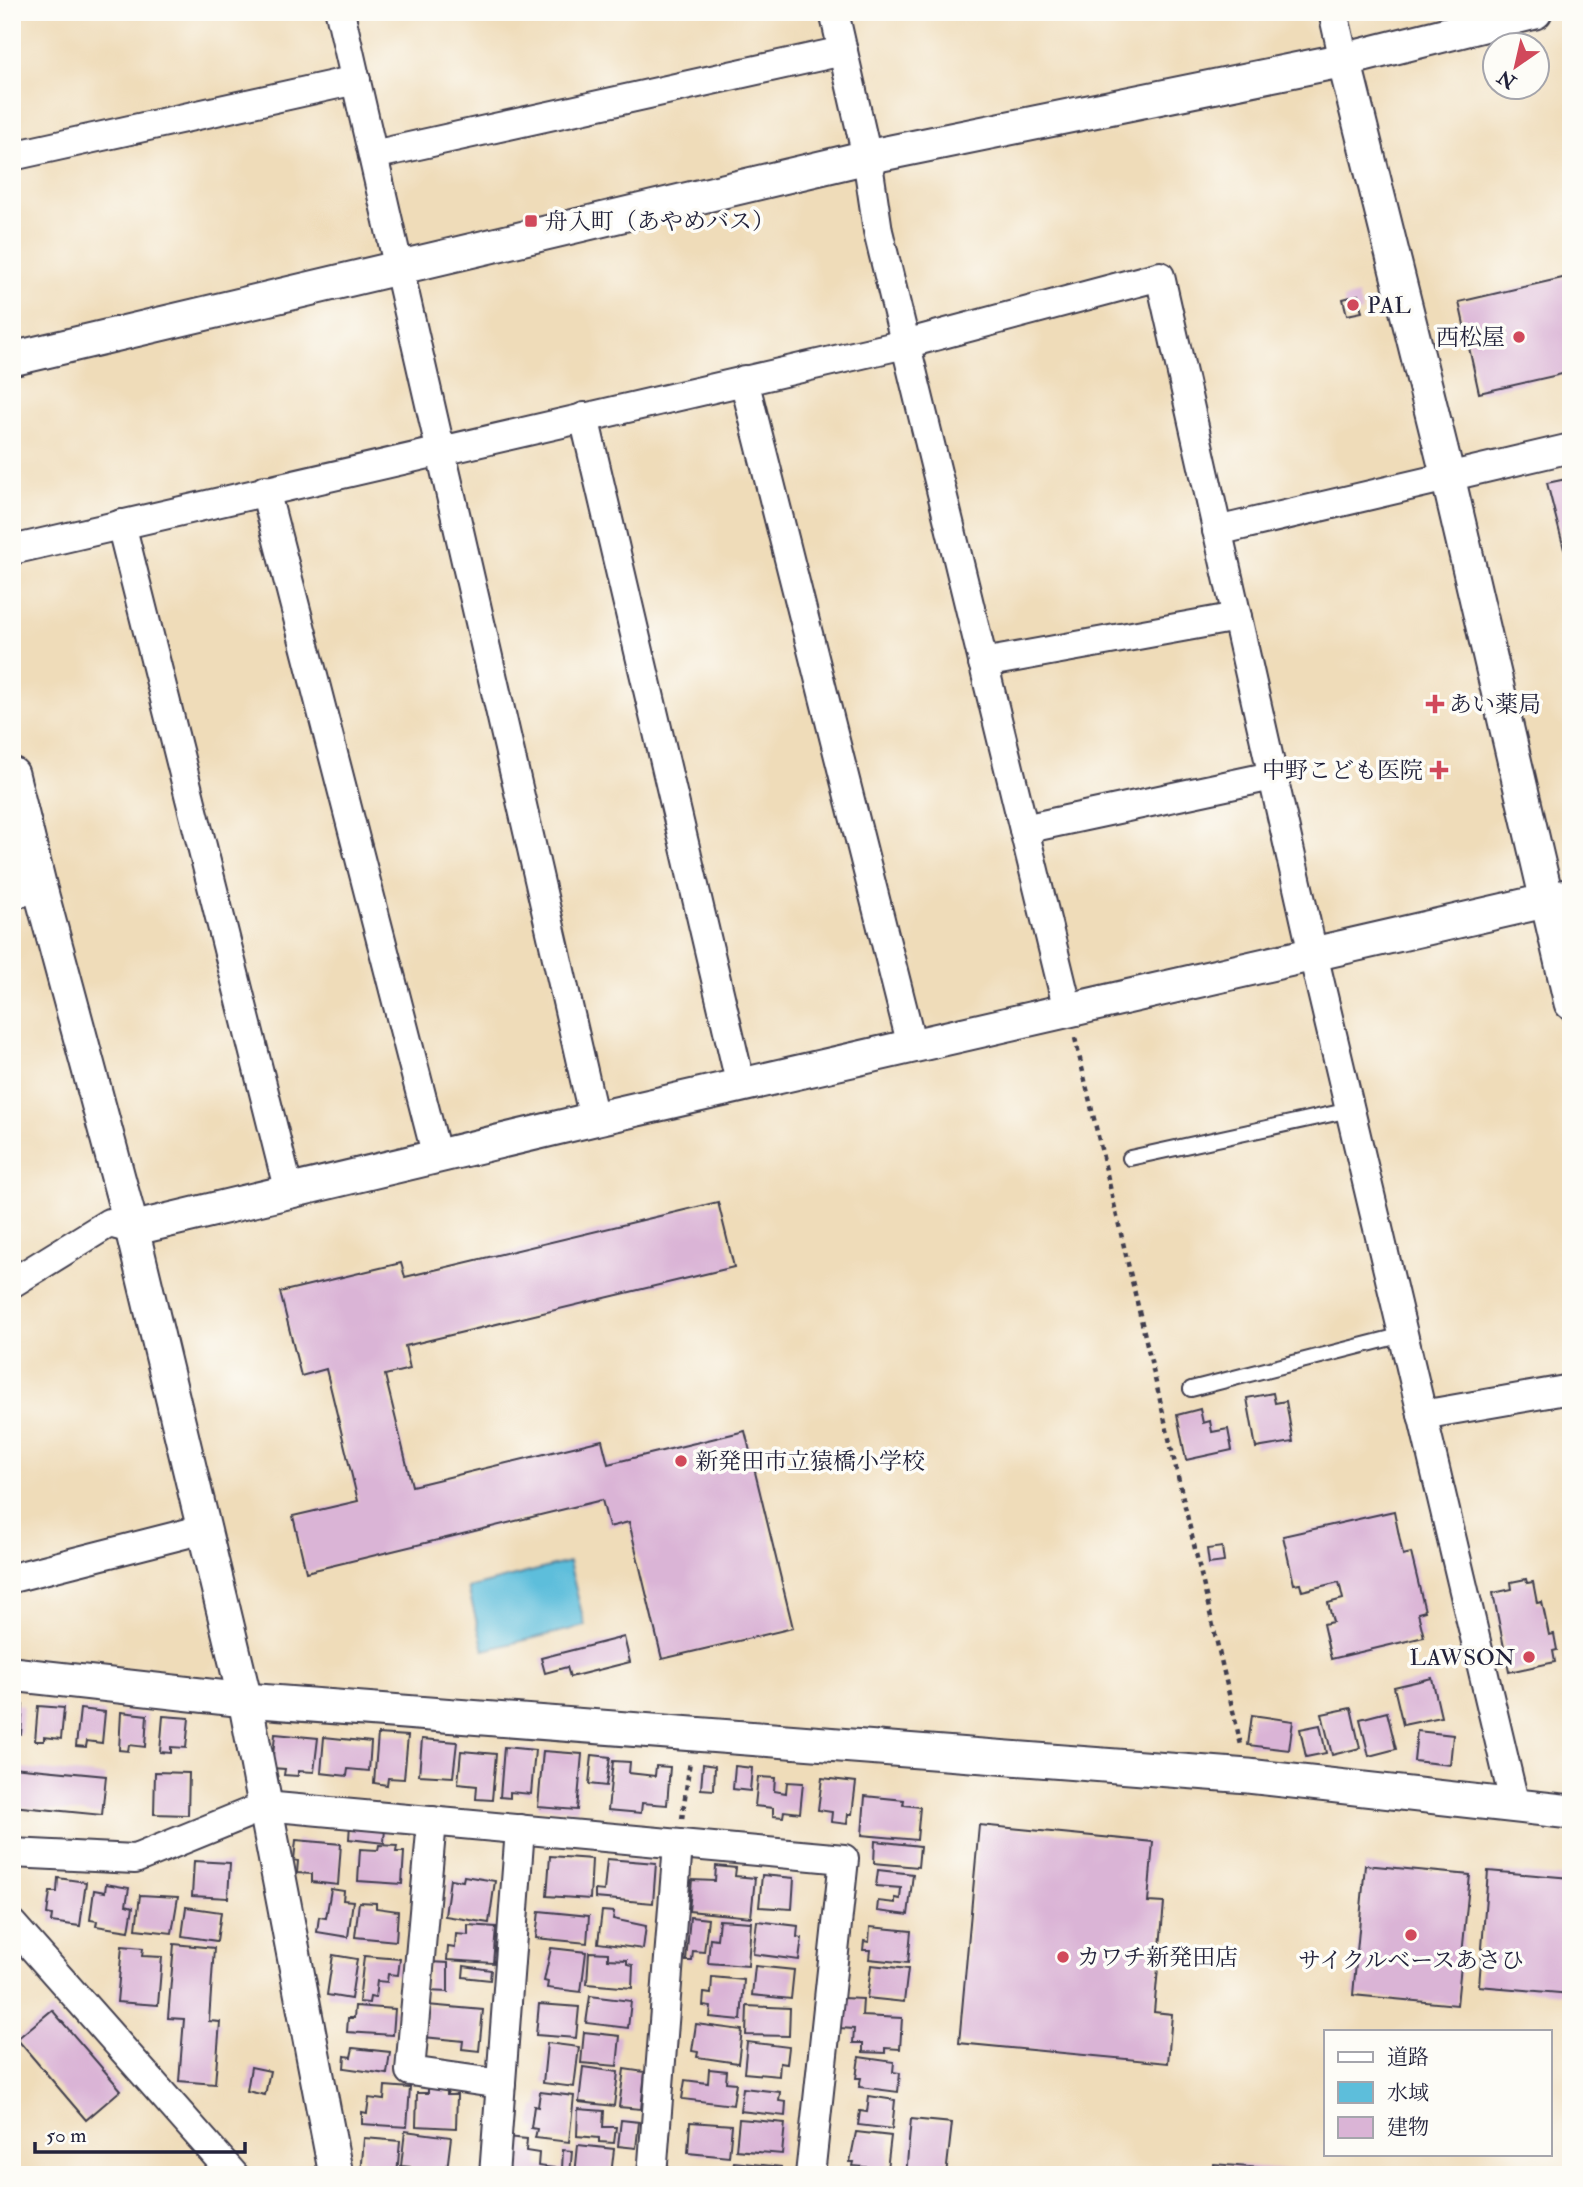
<svg xmlns="http://www.w3.org/2000/svg" width="1583" height="2187" viewBox="0 0 1583 2187" font-family="'IM FELL Double Pica','Noto Serif JP',serif">
<style>
.water{fill:#5dbedb;stroke:#40708b;stroke-width:2}
.building{fill:#dab4d6}
.lines{fill:none;stroke-linecap:round;stroke-linejoin:round}
.service-casing{stroke:#413e4e;stroke-width:18}
.minor-casing{stroke:#413e4e;stroke-width:32}
.tertiary-casing{stroke:#413e4e;stroke-width:37}
.path{stroke:#413e4e;stroke-width:4.5;stroke-dasharray:5 5;stroke-linecap:butt}
.service{stroke:#fff;stroke-width:14}
.minor{stroke:#fff;stroke-width:28}
.tertiary{stroke:#fff;stroke-width:33}
.poi-dot{fill:#d1495b;stroke:#fdfcf7;stroke-width:2.5}
.labels{text-anchor:middle;stroke-width:7;stroke-linejoin:round;paint-order:stroke}
.poi-label{font-size:23px;fill:#22223b;stroke:#fdfcf7;text-anchor:start}
</style>
<rect width="100%" height="100%" fill="#fdfcf7"/>
<filter id="ink" filterUnits="userSpaceOnUse"><feTurbulence type="fractalNoise" baseFrequency=".0143" numOctaves="2"/><feDisplacementMap in="SourceGraphic" scale="14" xChannelSelector="R" yChannelSelector="G"/><feConvolveMatrix kernelMatrix="1 2 1 2 8 2 1 2 1" color-interpolation-filters="sRGB"/></filter>
<filter id="wash" filterUnits="userSpaceOnUse"><feTurbulence type="fractalNoise" baseFrequency=".00686" numOctaves="4" result="noise"/><feDisplacementMap in="SourceGraphic" scale="28" xChannelSelector="R" yChannelSelector="G"/><feGaussianBlur stdDeviation="1.57" result="paint"/><feColorMatrix in="noise" values="0 0 0 0 0 0 0 0 0 0 0 0 0 0 0 0 0 1.4 0 .05"/><feComposite in="paint" operator="in"/></filter>
<g filter="url(#wash)">
<rect width="100%" height="100%" fill="#efdcb9"/>
<path class="water" d="M569 1562 585 1626 484 1650 468 1588Z"/>
<g id="blocks">
<g class="building">
<path d="M1571 276V372L1479 393 1459 302Z"/>
<path d="M1358 295 1362 312 1347 315 1343 299Z"/>
<path d="M1571 478V547L1564 549 1547 483Z"/>
<path d="M718 1202 734 1267 405 1346 410 1369 385 1375 412 1486 602 1440 608 1464 745 1431 793 1628 662 1659 629 1522 609 1527 602 1500 306 1572 293 1516 358 1501 326 1369 301 1376 280 1292 401 1263 405 1277Z"/>
<path d="M1273 1393 1275 1403 1286 1401 1293 1442 1256 1448 1247 1398Z"/>
<path d="M1200 1409 1203 1423 1210 1421 1212 1432 1228 1429 1232 1450 1186 1460 1177 1415Z"/>
<path d="M1394 1511 1403 1555 1411 1553 1425 1611 1418 1613 1424 1637 1331 1659 1323 1624 1333 1622 1328 1603 1343 1599 1339 1582 1302 1591 1300 1583 1294 1584 1283 1536Z"/>
<path d="M1222 1547 1224 1562 1209 1564 1207 1549Z"/>
<path d="M1526 1579 1527 1583 1533 1582 1537 1603 1542 1602 1549 1635 1554 1634 1557 1650 1553 1651 1555 1662 1509 1672 1493 1593 1512 1589 1511 1582Z"/>
<path d="M624 1637 630 1662 570 1677 567 1667 545 1673 541 1658Z"/>
<path d="M1432 1678 1441 1717 1403 1725 1394 1687Z"/>
<path d="M12 1704 23 1705 21 1734H12Z"/>
<path d="M38 1706 64 1708 61 1739 44 1737V1741H35Z"/>
<path d="M1351 1708 1360 1748 1332 1755 1322 1714Z"/>
<path d="M80 1709 105 1712 102 1743 87 1741 86 1747 76 1746Z"/>
<path d="M121 1712 147 1715 145 1747 129 1745 128 1751 119 1750Z"/>
<path d="M1387 1712 1396 1749 1369 1756 1360 1719Z"/>
<path d="M1252 1715 1293 1721 1289 1750 1248 1745Z"/>
<path d="M163 1716 189 1718 186 1748 171 1747V1753L160 1752Z"/>
<path d="M1320 1725 1326 1753 1306 1757 1300 1729Z"/>
<path d="M1417 1731 1453 1735 1450 1765 1414 1761Z"/>
<path d="M275 1734 318 1738 314 1772 298 1771V1776L284 1775 285 1769 272 1768Z"/>
<path d="M378 1734 408 1736 404 1779 388 1778 387 1785 374 1783Z"/>
<path d="M324 1737 371 1742 369 1771 348 1769 347 1776 321 1773Z"/>
<path d="M422 1739 457 1742 453 1777 419 1775Z"/>
<path d="M504 1747 535 1750 531 1794 510 1792V1798L500 1797Z"/>
<path d="M461 1751 496 1754 492 1800 476 1799 477 1786 458 1784Z"/>
<path d="M543 1751 582 1754 577 1810 538 1807Z"/>
<path d="M592 1755 610 1757 606 1786 589 1784Z"/>
<path d="M613 1761 630 1762 629 1773 655 1776 656 1766 670 1767 667 1805 642 1803 641 1813 608 1810Z"/>
<path d="M703 1764 715 1766 714 1790 701 1789Z"/>
<path d="M735 1766 752 1768 750 1791 733 1789Z"/>
<path d="M12 1767 106 1776 102 1815 12 1806Z"/>
<path d="M155 1772 189 1773 188 1815 154 1814Z"/>
<path d="M758 1777 775 1778 774 1791 786 1793 787 1782 803 1783 800 1813 784 1811 783 1817 773 1816V1808L755 1806Z"/>
<path d="M822 1778 856 1782 852 1814H848L847 1824 831 1822 832 1812 818 1810Z"/>
<path d="M865 1796 904 1800 903 1805 920 1807 917 1840 862 1835Z"/>
<path d="M350 1824 385 1828 384 1843 349 1839Z"/>
<path d="M979 1825 1153 1842 1148 1902 1164 1903 1154 2012 1172 2014 1168 2063 959 2043Z"/>
<path d="M296 1840 341 1844 338 1885 312 1882V1874L297 1873 298 1861 294 1860Z"/>
<path d="M875 1841 920 1846 918 1867 874 1863Z"/>
<path d="M379 1845 397 1846 396 1852H404L402 1884 358 1881 360 1849 378 1850Z"/>
<path d="M550 1856 592 1859 590 1899 547 1896Z"/>
<path d="M607 1859 656 1863 653 1903 595 1898V1890L604 1891Z"/>
<path d="M194 1861 230 1863 228 1898 192 1896Z"/>
<path d="M1365 1865 1470 1875 1457 2005 1353 1995Z"/>
<path d="M716 1866 736 1868 735 1876 755 1878 751 1917 689 1911 692 1880 715 1881Z"/>
<path d="M878 1870 913 1874 908 1915 877 1911 878 1901 895 1903V1898L900 1899 901 1888 876 1886Z"/>
<path d="M1488 1871 1571 1878V1994L1479 1986Z"/>
<path d="M762 1875 794 1878 792 1909 759 1907Z"/>
<path d="M464 1876 495 1881 489 1923 445 1916 450 1879 463 1881Z"/>
<path d="M58 1878 86 1882 80 1926 51 1922 52 1915 47 1914 50 1892H57Z"/>
<path d="M106 1884 129 1888 126 1905 133 1907 129 1931 96 1926 97 1921 90 1920 94 1890 105 1892Z"/>
<path d="M331 1889 344 1891 343 1900 353 1901 348 1937 317 1932 319 1917 326 1918Z"/>
<path d="M140 1895 178 1897 172 1933 136 1929Z"/>
<path d="M359 1902 376 1903V1908L398 1911 396 1941 355 1937Z"/>
<path d="M186 1907 221 1912 217 1941 182 1936Z"/>
<path d="M539 1911 589 1916 587 1943 536 1938Z"/>
<path d="M602 1911 614 1912 613 1919 646 1926 643 1949 598 1943Z"/>
<path d="M690 1917 708 1919 704 1952 693 1951 692 1961H686Z"/>
<path d="M719 1920 751 1922 748 1966 708 1963 710 1938 717 1939Z"/>
<path d="M757 1921 798 1926 797 1937 802 1938 799 1960 753 1954Z"/>
<path d="M468 1925 496 1927 493 1963 447 1960 448 1947 455 1948 456 1934 468 1935Z"/>
<path d="M870 1927 911 1931 908 1963 869 1959 870 1950H863L864 1941 869 1942Z"/>
<path d="M174 1944 214 1948 209 2021 220 2022 215 2084 179 2081 184 2019 168 2018Z"/>
<path d="M122 1946 143 1948 142 1956 162 1957 158 2005 117 2002Z"/>
<path d="M551 1948 586 1952 581 1992 547 1988 548 1982 544 1981Z"/>
<path d="M589 1952 608 1953V1959L627 1960V1964L633 1965 632 1988 587 1984Z"/>
<path d="M333 1955 357 1959 351 1999 327 1995Z"/>
<path d="M364 1956 400 1959 398 1975 388 1974 387 1982 377 1981 375 1998 370 1997 369 2003 359 2002Z"/>
<path d="M430 1962 448 1963V1992L427 1991Z"/>
<path d="M871 1965 908 1969 904 2002 867 1998Z"/>
<path d="M464 1966 491 1970 490 1980 463 1977Z"/>
<path d="M755 1966 794 1970 791 1999 752 1995Z"/>
<path d="M712 1977 744 1980 741 2020 710 2017 711 2007 703 2006 704 1993 711 1994Z"/>
<path d="M590 1996 631 2001 628 2028 586 2023Z"/>
<path d="M842 1998 863 1999 862 2016 902 2018 900 2049 885 2048V2053L863 2052V2043H853L854 2029 840 2028Z"/>
<path d="M539 2004 579 2007 576 2038 536 2035Z"/>
<path d="M427 2005 483 2010 479 2051 462 2049 463 2041 424 2037Z"/>
<path d="M355 2006 395 2009 393 2035 347 2032 348 2018H354Z"/>
<path d="M747 2006 790 2008 789 2036 746 2035Z"/>
<path d="M52 2010 121 2090 86 2120 17 2039Z"/>
<path d="M696 2024 742 2030 738 2063 697 2057 698 2052 692 2051Z"/>
<path d="M584 2032 620 2036 617 2066 581 2063Z"/>
<path d="M747 2042 789 2047 787 2064 780 2063 779 2076 744 2073Z"/>
<path d="M547 2043 579 2047 574 2087 543 2083Z"/>
<path d="M353 2048 390 2052 387 2074 344 2068 345 2056 351 2057Z"/>
<path d="M859 2057 894 2062 893 2072 900 2073 898 2092 859 2087 861 2078H856Z"/>
<path d="M251 2067 270 2071 265 2095 247 2091Z"/>
<path d="M583 2067 618 2072 614 2106 579 2102Z"/>
<path d="M624 2069 645 2072 641 2109 619 2107Z"/>
<path d="M709 2069 727 2071 726 2082 736 2083 733 2105 682 2099 685 2080 708 2083Z"/>
<path d="M385 2086 410 2088 407 2127 362 2124V2112L367 2113 369 2098 384 2100Z"/>
<path d="M428 2088H447V2095H457L456 2128 416 2126 417 2093H428Z"/>
<path d="M743 2088 780 2092 779 2101 786 2102 785 2116 740 2111Z"/>
<path d="M540 2092 574 2096 569 2142 535 2138 537 2129 531 2128 534 2106 538 2107Z"/>
<path d="M869 2096 895 2100 892 2129 858 2125 860 2111 867 2112Z"/>
<path d="M578 2109 604 2111 603 2127H616L614 2143 599 2142V2138L577 2136Z"/>
<path d="M739 2119 785 2123 782 2154 736 2150Z"/>
<path d="M911 2119 952 2123 946 2175H906Z"/>
<path d="M621 2120 639 2122 636 2148 618 2146Z"/>
<path d="M690 2122 732 2125 729 2157 688 2153Z"/>
<path d="M405 2131 451 2137 447 2170 432 2168 428 2175 410 2173V2167L401 2166Z"/>
<path d="M856 2132 891 2136 887 2169 853 2166 854 2162H850Z"/>
<path d="M506 2137 527 2139 526 2151 539 2153 538 2166 562 2169 563 2150 572 2151 570 2175H518L519 2171 503 2170Z"/>
<path d="M364 2138 400 2141 397 2175H361Z"/>
<path d="M578 2145 614 2149 611 2175H575Z"/>
<path d="M734 2162 781 2167 780 2175H732Z"/>
<path d="M1214 2164 1306 2172V2175H1213Z"/>
</g>
</g>
</g>
<g filter="url(#ink)">
<use href="#blocks" fill-opacity="0" stroke="#413e4e" stroke-width="2"/>
<g class="lines">
<g class="service-casing">
<g id="service">
<path d="M1130 1158 1350 1110"/>
<path d="M1191 1389 1403 1335"/>
</g>
</g>
<g class="minor-casing">
<g id="minor">
<path d="M340 12 594 1119"/>
<path d="M834 12 867 157 878 231 1068 1010"/>
<path d="M1333 12 1344 60"/>
<path d="M373 155 843 51"/>
<path d="M12 156 356 80"/>
<path d="M744 380 912 1046"/>
<path d="M584 417 741 1086"/>
<path d="M265 490 437 1157"/>
<path d="M121 524 289 1192"/>
<path d="M1217 531 1571 448"/>
<path d="M12 550 905 344 1160 276 1313 954 1515 1806"/>
<path d="M983 663 1237 617"/>
<path d="M1024 829 1272 776"/>
<path d="M12 894 40 888"/>
<path d="M12 1283 109 1223 132 1229"/>
<path d="M1422 1415 1571 1389"/>
<path d="M12 1578 204 1529"/>
<path d="M432 1821 410 2071 501 2084"/>
<path d="M12 1853 135 1859 265 1806 844 1859 810 2175"/>
<path d="M12 1924 234 2175"/>
<path d="M494 2175 520 1829"/>
<path d="M652 2175 678 1844"/>
</g>
</g>
<g class="tertiary-casing">
<g id="tertiary">
<path d="M1344 60 1448 477 1571 1003"/>
<path d="M12 359 867 157 1344 60 1535 12"/>
<path d="M12 774 40 888 132 1229 245 1700 336 2175"/>
<path d="M132 1229 594 1119 1571 895"/>
<path d="M12 1674 245 1700 1248 1776 1571 1812"/>
</g>
</g>
<g class="path">
<path d="M1075 1038 1241 1745"/>
<path d="M682 1819 690 1761"/>
</g>
<use href="#service" class="service"/>
<use href="#minor" class="minor"/>
<use href="#tertiary" class="tertiary"/>
</g>
</g>
<g class="poi-dot">
<rect x="524" y="214" width="14" height="14" rx="3.5"/>
<circle cx="1353" cy="305" r="7"/>
<circle cx="1519" cy="337" r="7"/>
<path d="M1431.5 693.5h7v7h7v7h-7v7h-7v-7h-7v-7h7z"/>
<path d="M1435.5 759.5h7v7h7v7h-7v7h-7v-7h-7v-7h7z"/>
<circle cx="681" cy="1461" r="7"/>
<circle cx="1529" cy="1657" r="7"/>
<circle cx="1411" cy="1935" r="7"/>
<circle cx="1063" cy="1957" r="7"/>
</g>
<g class="labels">
<g class="poi-label">
<text x="545" y="229">舟入町（あやめバス）</text>
<text x="1367" y="313">PAL</text>
<text x="1505" y="345" text-anchor="end">西松屋</text>
<text x="1449" y="712">あい薬局</text>
<text x="1423" y="778" text-anchor="end">中野こども医院</text>
<text x="695" y="1469">新発田市立猿橋小学校</text>
<text x="1515" y="1665" text-anchor="end">LAWSON</text>
<text x="1077" y="1965">カワチ新発田店</text>
<text x="1411" y="1968" text-anchor="middle">サイクルベースあさひ</text>
</g>
</g>
<rect width="1583" height="2187" fill="none" stroke="#fdfcf7" stroke-width="42"/>
<rect x="1324" y="2030" width="228" height="126" fill="#fdfcf7" stroke="#a5a5ac" stroke-width="2"/>
<rect x="1338" y="2052" width="35" height="10" fill="#ffffff" stroke="#a5a5ac" stroke-width="2"/>
<text x="1387" y="2064" font-size="21" fill="#22223b">道路</text>
<rect x="1338" y="2082" width="35" height="21" fill="#5dbedb" stroke="#a5a5ac" stroke-width="2"/>
<text x="1387" y="2100" font-size="21" fill="#22223b">水域</text>
<rect x="1338" y="2117" width="35" height="21" fill="#dab4d6" stroke="#a5a5ac" stroke-width="2"/>
<text x="1387" y="2134" font-size="21" fill="#22223b">建物</text>
<g transform="translate(1516 66) rotate(214)"><circle r="33" fill="#fdfcf7" stroke="#a5a5ac" stroke-width="2"/>
<path d="M0-5L12 26L0 18L-12 26Z" fill="#d1495b"/>
<text y="-10" font-size="19" font-weight="bold" text-anchor="middle" fill="#22223b">N</text>
</g>
<path d="M35 2142v10h210v-10" fill="none" stroke="#22223b" stroke-width="3.5"/>
<text x="46" y="2142" font-size="21" fill="#22223b" stroke="#fdfcf7" stroke-width="5" paint-order="stroke">50 m</text>
</svg>
